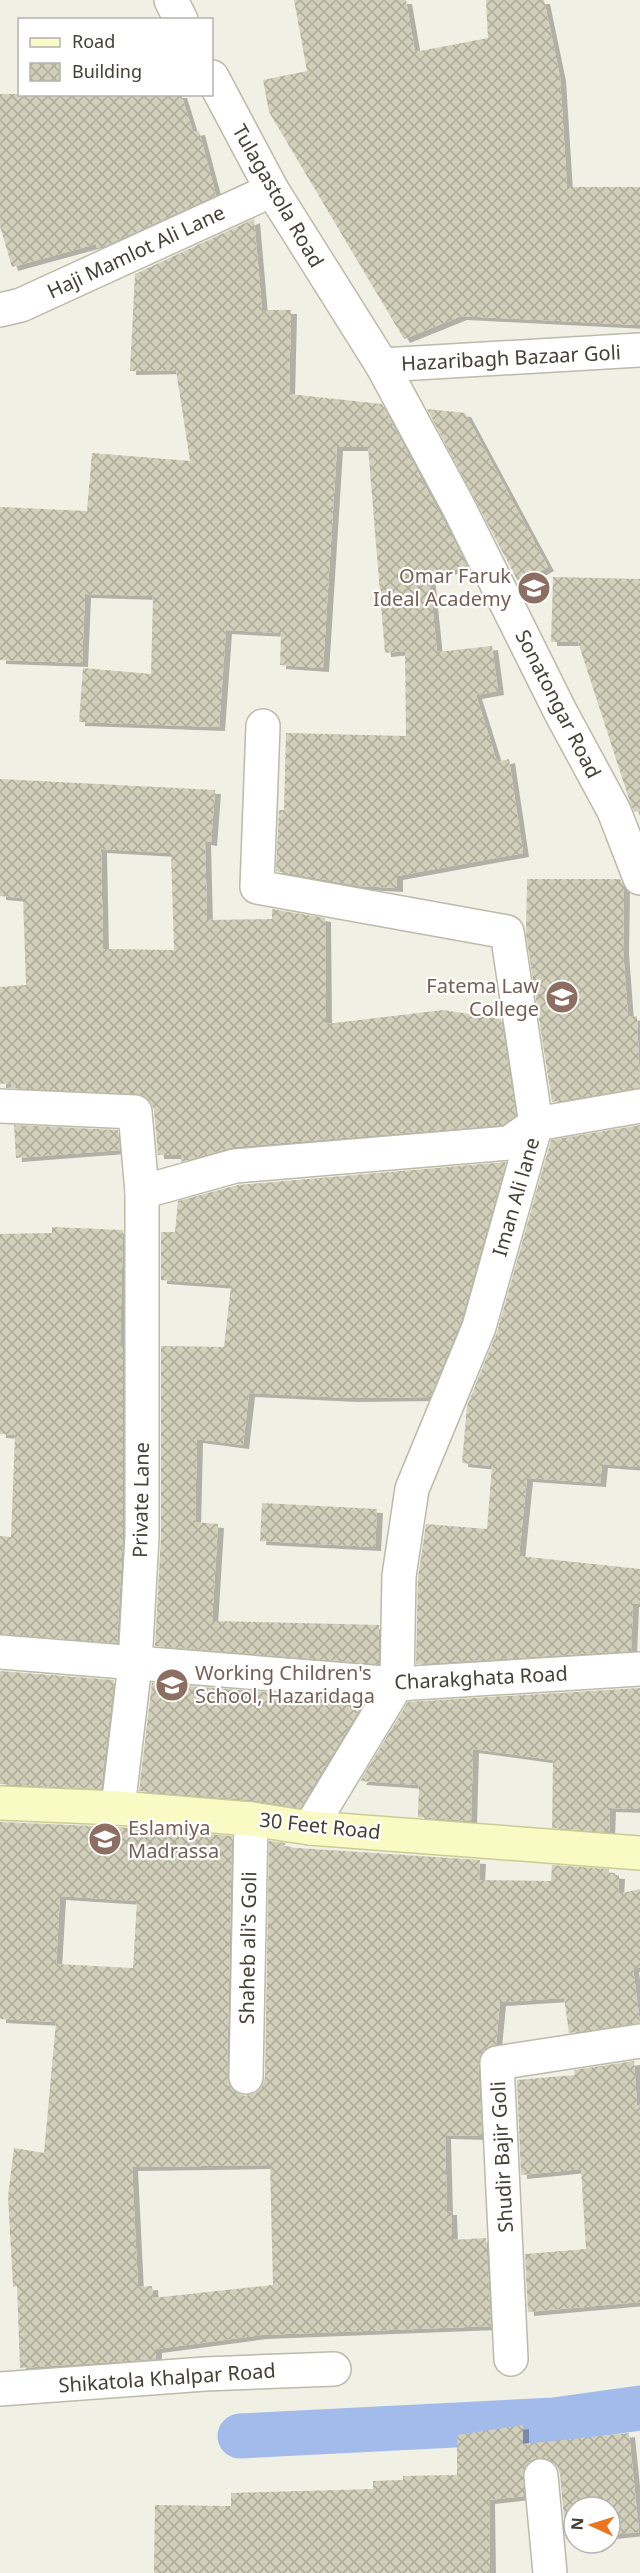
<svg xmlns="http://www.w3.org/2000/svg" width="640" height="2573" viewBox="0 0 640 2573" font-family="'Noto Sans',sans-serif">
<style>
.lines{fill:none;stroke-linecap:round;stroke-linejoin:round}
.canal{stroke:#a3bbeb;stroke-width:45}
.building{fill:url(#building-cross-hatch);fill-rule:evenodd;filter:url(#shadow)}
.street-casing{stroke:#bcbaa8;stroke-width:36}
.secondary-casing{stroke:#cccb94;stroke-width:36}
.street{stroke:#fff;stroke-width:33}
.secondary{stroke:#fafbc4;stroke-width:33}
.labels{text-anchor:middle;stroke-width:4.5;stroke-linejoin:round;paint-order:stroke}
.street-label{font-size:20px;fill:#434135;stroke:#fff}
.education-label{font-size:20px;fill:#785e54;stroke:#fff;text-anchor:end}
</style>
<defs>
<pattern id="building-cross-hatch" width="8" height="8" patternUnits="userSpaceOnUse" patternTransform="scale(1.5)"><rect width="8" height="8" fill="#d2cfba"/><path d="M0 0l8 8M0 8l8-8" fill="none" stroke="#acaa98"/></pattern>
<filter id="shadow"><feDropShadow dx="6" dy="4" stdDeviation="0" flood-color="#0004"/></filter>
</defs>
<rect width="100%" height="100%" fill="#f1f0e4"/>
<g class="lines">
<path class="canal" d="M240 2436 554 2420 640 2408"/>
</g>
<g class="building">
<path d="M294 0H406L415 52 488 38 486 0H544L560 77 567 187H640V325L461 316 404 339 269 112 263 80 307 71Z"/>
<path d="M0 94H181L193 132 199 131 216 195 107 245 97 248 96 244 12 267 0 226Z"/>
<path d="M254 219 262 310H291L289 394 382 404 468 567 429 574 437 652 492 646 498 691 476 695 497 762 509 759 523 853 397 876V888L360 886 276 871 279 810H284L286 733 406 736 405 651 385 653 368 447H337L323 668 280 665 281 633 226 630 219 727 79 722 83 668 151 674 153 596 85 594 82 663 0 660V507L87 511 92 453 190 461 176 370 130 371 135 274Z"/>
<path d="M427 409 465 413 548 567 519 583Z"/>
<path d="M553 577 640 579V811L634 812 629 799 578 642H551Z"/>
<path d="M0 779 215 790 211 842 205 841 207 920 272 919V909L325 918 326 1024 443 1010 501 1019 516 1115 502 1125 233 1147 181 1162 182 1155H158L154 1110 150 1102 144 1096 11 1088V1083L0 1084V987L26 985 23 898 0 896ZM101 849 171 853 174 950 103 949Z"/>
<path d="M527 879H620L624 887 623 950 628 1017 637 1016 640 1088 552 1102 526 935Z"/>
<path d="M14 1125 118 1130 120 1150 16 1158Z"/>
<path d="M640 1125V1467L602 1464 600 1483 527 1478 519 1556 640 1569V1604L633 1603 631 1651 416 1664 418 1578 426 1524 487 1529 492 1466 462 1463 467 1406 497 1332 551 1140Z"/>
<path d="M506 1162 461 1321 430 1397 351 1398 249 1393 243 1445 197 1439 195 1522 218 1524 212 1621 379 1625V1664L155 1646 161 1536V1346L224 1347 231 1285 161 1280V1232H175L178 1201 238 1185Z"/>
<path d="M52 1227 123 1230 120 1345H123V1535L117 1643 0 1634V1536L11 1537 15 1435 0 1434V1234L52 1233Z"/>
<path d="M262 1503 377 1509 375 1547 260 1541Z"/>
<path d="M0 1671 114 1680 101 1789 0 1784Z"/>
<path d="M152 1683 365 1700 300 1808 253 1800 139 1791Z"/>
<path d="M640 1688V1809L610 1808 609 1832 552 1828 553 1760 473 1749 471 1821 418 1817 419 1785 360 1781 408 1702Z"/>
<path d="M0 1822 117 1827 232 1836 227 2077 230 2087 237 2093 245 2096 256 2093 262 2086 265 2077 269 1841 286 1843 283 1847 480 1860 479 1880 551 1881 552 1865 609 1869V1874L619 1875 618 1894 640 1889V1968H633L640 2023 569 2033 564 1998 500 2002 496 2044 485 2048 478 2063 482 2136 445 2135 447 2211H451L452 2240 486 2238 491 2326 261 2335 156 2349V2359L20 2368 17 2286 13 2287 8 2196 14 2148 44 2153 56 2022 0 2019ZM60 1896 137 1901 133 1968 56 1964ZM270 2165 273 2285 153 2298 152 2286 138 2287 132 2167Z"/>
<path d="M634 2061 637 2105H640V2302L528 2312 525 2254 586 2249 581 2169 521 2175 517 2080 575 2075 574 2070Z"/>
<path d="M523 2425V2444L629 2433 639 2532 610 2535V2507H574V2538L566 2539 560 2474 557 2466 549 2459 540 2457 531 2460 524 2469V2496L489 2500 490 2573H154L155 2505 231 2506V2493L373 2489V2481L403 2480V2476L457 2475V2435Z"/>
</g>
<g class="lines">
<g class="street-casing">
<g id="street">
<path d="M171 0 181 20"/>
<path d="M212 77 272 190 382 365 457 504 560 711 614 811 640 878"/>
<path d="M0 310 21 305 272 190"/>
<path d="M382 365 640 350"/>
<path d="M263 726 257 887 507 932 536 1124 479 1327 412 1489 399 1576 397 1684 310 1828"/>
<path d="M0 1106 135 1112 142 1192 235 1166 509 1143 536 1124 640 1106"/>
<path d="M0 1652 397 1684 640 1669"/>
<path d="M118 1808 135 1664 142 1536V1192"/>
<path d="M246 2077 251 1819"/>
<path d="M511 2359 497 2063 640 2041"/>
<path d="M0 2389 205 2374 334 2369"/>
<path d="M541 2476 550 2573"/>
</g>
</g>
<g class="secondary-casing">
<path id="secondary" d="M0 1803 118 1808 251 1819 310 1828 640 1853"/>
</g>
<use href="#street" class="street"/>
<use href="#secondary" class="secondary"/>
</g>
<defs>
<g id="school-disc" transform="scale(1.725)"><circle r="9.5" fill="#8d6e63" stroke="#fff"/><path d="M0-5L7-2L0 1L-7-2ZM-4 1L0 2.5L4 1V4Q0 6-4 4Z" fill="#fff"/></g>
</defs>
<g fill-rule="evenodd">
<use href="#school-disc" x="534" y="588"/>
<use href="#school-disc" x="562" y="997"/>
<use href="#school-disc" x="172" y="1685"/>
<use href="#school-disc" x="105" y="1839"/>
</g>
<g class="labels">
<g class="street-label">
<text transform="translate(278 196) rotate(60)" y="7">Tulagastola Road</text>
<text transform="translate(136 252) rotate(-25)" y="7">Haji Mamlot Ali Lane</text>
<text transform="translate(511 358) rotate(-3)" y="7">Hazaribagh Bazaar Goli</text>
<text transform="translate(558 704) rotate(63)" y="7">Sonatongar Road</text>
<text transform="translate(516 1197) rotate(-74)" y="7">Iman Ali lane</text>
<text transform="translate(141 1500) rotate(-89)" y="7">Private Lane</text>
<text transform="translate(481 1678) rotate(-3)" y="7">Charakghata Road</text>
<text transform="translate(320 1826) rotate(6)" y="7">30 Feet Road</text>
<text transform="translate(248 1948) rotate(-89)" y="7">Shaheb ali's Goli</text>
<text transform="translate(502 2157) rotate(-93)" y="7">Shudir Bajir Goli</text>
<text transform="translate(167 2378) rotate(-4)" y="7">Shikatola Khalpar Road</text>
</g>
<g class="education-label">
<text x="511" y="583">Omar Faruk<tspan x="511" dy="23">Ideal Academy</tspan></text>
<text x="539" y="993">Fatema Law<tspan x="539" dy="23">College</tspan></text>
<text x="195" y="1680" text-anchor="start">Working Children's<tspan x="195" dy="23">School, Hazaridaga</tspan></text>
<text x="128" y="1835" text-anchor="start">Eslamiya<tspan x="128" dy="23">Madrassa</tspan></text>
</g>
</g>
<rect x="18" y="18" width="195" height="78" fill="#ffffff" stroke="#b4b3ae" stroke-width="1.5"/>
<rect x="30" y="38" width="30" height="9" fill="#fafbc4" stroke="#b4b3ae" stroke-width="1.5"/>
<text x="72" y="48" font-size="18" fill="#434135">Road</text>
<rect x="30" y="63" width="30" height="18" fill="url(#building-cross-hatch)" stroke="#b4b3ae" stroke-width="1.5"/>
<text x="72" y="78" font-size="18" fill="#434135">Building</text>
<g transform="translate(592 2525) rotate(274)"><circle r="28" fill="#ffffff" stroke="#b4b3ae" stroke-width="1.5"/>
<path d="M0-4.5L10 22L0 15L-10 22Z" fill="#ed731f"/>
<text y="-9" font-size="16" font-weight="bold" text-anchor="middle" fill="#434135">N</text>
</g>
</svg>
